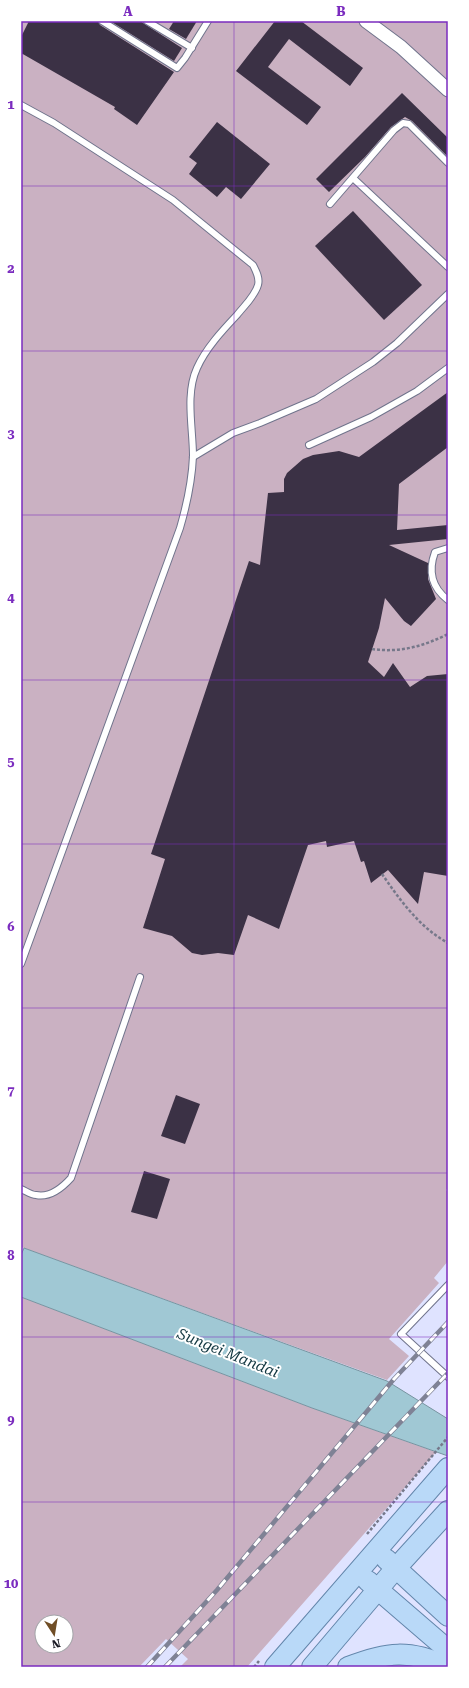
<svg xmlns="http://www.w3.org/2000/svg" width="469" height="1688" viewBox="0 0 469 1688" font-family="'Roboto Serif',serif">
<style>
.green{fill:#cab1c2;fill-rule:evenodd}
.water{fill:#a0c8d4;stroke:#7894a0}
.building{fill:#3b3145}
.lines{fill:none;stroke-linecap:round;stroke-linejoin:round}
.service-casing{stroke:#70748c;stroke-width:8}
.minor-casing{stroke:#70748c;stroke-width:15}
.primary-casing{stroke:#6386ab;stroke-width:22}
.path{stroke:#76788a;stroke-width:2.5;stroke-dasharray:3 2;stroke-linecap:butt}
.service{stroke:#fff;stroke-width:6}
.minor{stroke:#fff;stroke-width:13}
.primary{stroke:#b9d9f8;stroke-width:20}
.rail-casing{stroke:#7f8295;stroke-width:4.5}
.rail{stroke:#fff;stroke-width:3;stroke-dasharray:9;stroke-linecap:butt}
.grid{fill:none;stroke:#7b2cbf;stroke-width:1;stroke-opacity:0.55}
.labels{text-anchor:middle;stroke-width:4;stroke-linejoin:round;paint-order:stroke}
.water-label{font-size:15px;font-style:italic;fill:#123741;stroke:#fff}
.neatline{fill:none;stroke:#7b2cbf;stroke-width:1.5}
.grid-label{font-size:13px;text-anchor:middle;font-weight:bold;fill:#7b2cbf}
</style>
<rect width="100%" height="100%" fill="#dfe3ff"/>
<g class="green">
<path d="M21 21H448V1188L446 1190 448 1192V1261L434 1278 439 1283 389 1339 409 1356 387 1380 21 1247Z"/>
<path d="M21 1297 312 1408 436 1452 247 1667H180L188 1659 166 1639 139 1667H21ZM42 1622H66V1646H42Z"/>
</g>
<path class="water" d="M24 1248 387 1381 448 1419V1456L312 1408 21 1297V1255Z"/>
<g class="building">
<path d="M29 21H98L100 25 174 72 137 125 114 109 115 107 21 53V37Z"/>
<path d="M110 21H140L182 48 174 61Z"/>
<path d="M174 21H197L186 39 169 29Z"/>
<path d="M275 21H301L363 68 350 86 289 39 268 67 321 107 307 125 236 71Z"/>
<path d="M402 93 448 138V157L412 121 405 117 391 127 365 157 329 192 316 179Z"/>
<path d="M217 122 270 164 241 199 226 187 217 197 189 174 197 163 189 157Z"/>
<path d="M353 211 422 285 384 320 315 246Z"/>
<path d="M448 392V447L399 484 397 530 448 525V539L389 545 428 563V579L436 599 411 626 404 621 385 598 379 628 368 662 384 677 393 663 410 687 427 676 448 674V876L424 872 418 904 388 870 371 883 364 861 361 862 354 841 327 847 326 841 308 845 279 929 248 915 234 955 218 953 202 955 192 953 172 936 143 928 165 859 151 854 249 561 260 565 268 493 284 492V479L287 473 303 459 313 455 339 451 359 457Z"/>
<path d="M176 1095 200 1104 185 1144 161 1136Z"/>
<path d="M144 1171 170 1179 157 1219 131 1212Z"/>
</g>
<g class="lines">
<g class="service-casing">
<g id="service">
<path d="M102 21 177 68 185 58 208 21"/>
<path d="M147 21 192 48"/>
<path d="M21 105 54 123 173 200 253 265C256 271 260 278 258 285 255 296 244 306 237 315 222 331 206 348 197 368 185 394 193 428 193 456 192 480 187 504 180 528L21 964"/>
<path d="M353 178 448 267"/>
<path d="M330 204 394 130 403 123 409 124 448 163"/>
<path d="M309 445 371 417 417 391 448 368"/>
<path d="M193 457 233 433 260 423 316 399 373 362 397 343 448 294"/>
<path d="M448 548 435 552C428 571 431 587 448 600"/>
<path d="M21 1189C26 1191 31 1195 36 1195 50 1198 62 1188 71 1178L140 977"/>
<path d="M448 1285 401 1334 448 1377"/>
</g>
</g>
<g class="minor-casing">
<path id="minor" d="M366 21 401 47 448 90"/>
</g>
<g class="primary-casing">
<g id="primary">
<path d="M386 1559 448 1616"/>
<path d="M368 1581 448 1650"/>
<path d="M275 1667 448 1468"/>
<path d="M312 1667 396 1568 448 1511"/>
<path d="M348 1667C387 1652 409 1649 448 1667"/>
</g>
</g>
<g class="path">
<path d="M372 649C400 653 424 646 448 634"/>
<path d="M382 874C400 900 419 927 448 943"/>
<path d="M367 1534 448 1437"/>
<path d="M254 1667 259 1661"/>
</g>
<use href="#service" class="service"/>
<use href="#minor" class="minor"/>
<use href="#primary" class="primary"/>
<g class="rail-casing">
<g id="rail">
<path d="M147 1667 217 1590 394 1379 448 1322"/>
<path d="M165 1667 448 1373"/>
</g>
</g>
<use href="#rail" class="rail"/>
</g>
<path class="grid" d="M234 21V1667M21 186H448M21 351H448M21 515H448M21 680H448M21 844H448M21 1008H448M21 1173H448M21 1337H448M21 1502H448"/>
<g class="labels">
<g class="water-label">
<text transform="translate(228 1353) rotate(22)" y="5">Sungei Mandai</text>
</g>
</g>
<rect width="469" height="1688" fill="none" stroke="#ffffff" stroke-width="44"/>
<g transform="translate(54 1634) rotate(168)"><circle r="19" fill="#ffffff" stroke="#a3a4a8"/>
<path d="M0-3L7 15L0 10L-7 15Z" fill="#704e26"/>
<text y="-6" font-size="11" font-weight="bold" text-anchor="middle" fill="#1a1b25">N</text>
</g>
<rect x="22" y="22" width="425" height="1644" class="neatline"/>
<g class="grid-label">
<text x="128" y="16">A</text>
<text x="341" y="16">B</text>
<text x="11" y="109">1</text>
<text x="11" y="273">2</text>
<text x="11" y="438">3</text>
<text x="11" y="602">4</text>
<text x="11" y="766">5</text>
<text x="11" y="931">6</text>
<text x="11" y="1095">7</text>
<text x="11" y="1260">8</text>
<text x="11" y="1424">9</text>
<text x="11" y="1588">10</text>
</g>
</svg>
